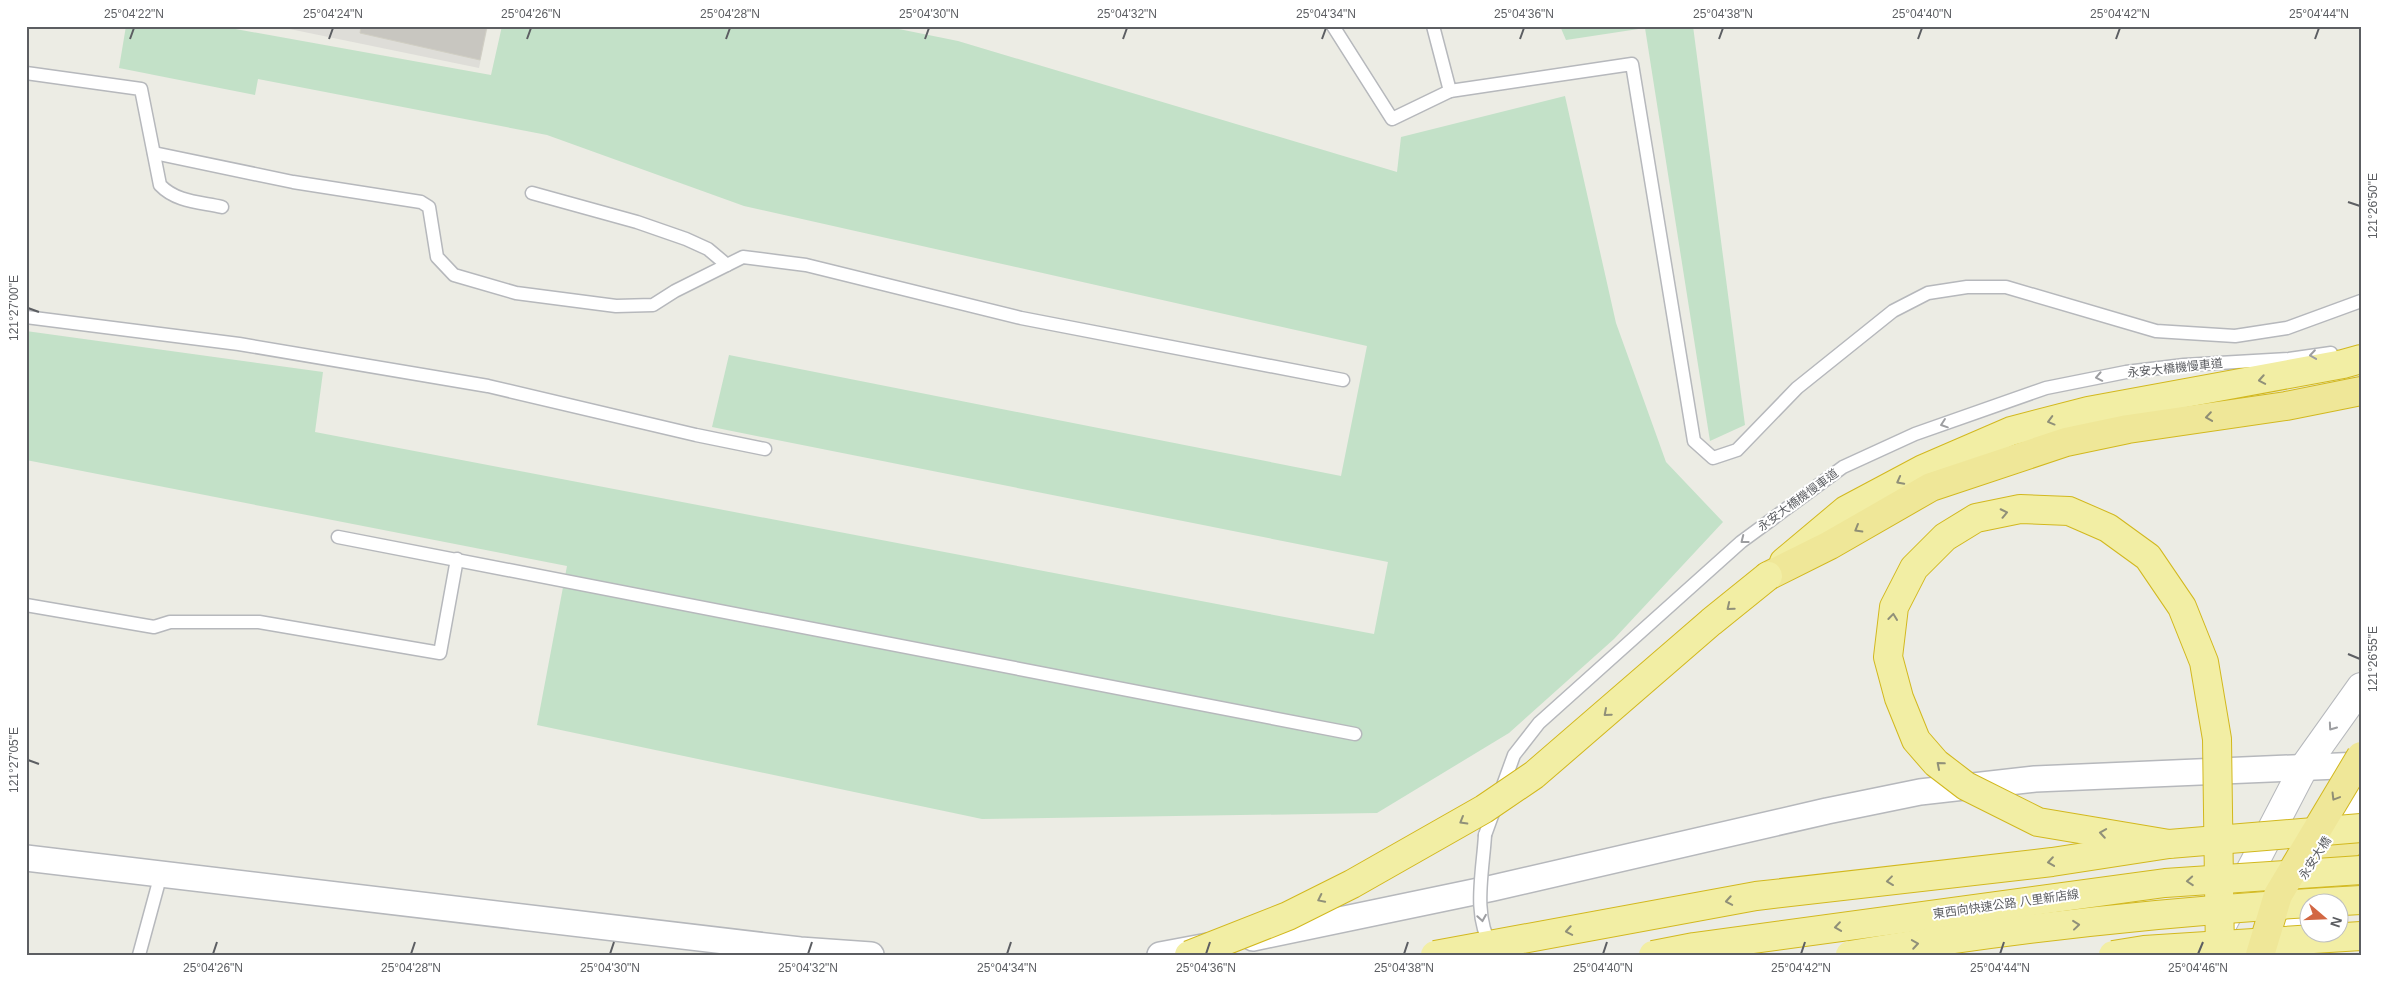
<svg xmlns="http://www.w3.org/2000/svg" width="2387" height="981" viewBox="0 0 2387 981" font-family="Helvetica,'Noto Sans TC',sans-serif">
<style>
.industrial{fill:#deddd8}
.green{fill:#c3e1c8}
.building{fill:#c8c6c0;stroke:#d0cec3}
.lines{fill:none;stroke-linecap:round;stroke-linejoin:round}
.service-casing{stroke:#b6b8bc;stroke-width:15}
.minor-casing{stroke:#b6b8bc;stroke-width:28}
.tertiary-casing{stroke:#b6b8bc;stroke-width:30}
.secondary-casing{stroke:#b7b9be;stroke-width:30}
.trunk-casing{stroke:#d2b81e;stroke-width:30}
.motorway-casing{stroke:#d2b81e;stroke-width:30}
.service{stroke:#fff;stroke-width:12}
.minor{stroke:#fff;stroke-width:25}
.tertiary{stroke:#fff;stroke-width:28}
.secondary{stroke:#fff;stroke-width:28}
.trunk{stroke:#f2eea4;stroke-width:28}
.motorway{stroke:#efe798;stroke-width:28}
.service-bridge-casing{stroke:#b6b8bc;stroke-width:15;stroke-linecap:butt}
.trunk-bridge-casing{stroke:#d2b81e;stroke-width:30;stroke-linecap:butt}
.motorway-bridge-casing{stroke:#d2b81e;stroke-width:30;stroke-linecap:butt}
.service-bridge{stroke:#fff;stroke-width:12}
.trunk-bridge{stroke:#f2eea4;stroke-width:28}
.motorway-bridge{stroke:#efe798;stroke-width:28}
.oneway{stroke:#9d9ea1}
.oneway2{stroke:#909079}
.oneway3{stroke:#8f8e75}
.ticks{fill:none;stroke:#5c5e62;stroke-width:2}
.labels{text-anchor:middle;stroke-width:4;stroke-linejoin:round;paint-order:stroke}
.street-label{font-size:12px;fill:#5c5e62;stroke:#fff}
.neatline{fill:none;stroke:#5c5e62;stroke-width:2}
.ticks-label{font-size:12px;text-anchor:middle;fill:#5c5e62}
</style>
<rect width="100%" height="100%" fill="#ecece4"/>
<path class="industrial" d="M275 26H488L479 68Z"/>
<g class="green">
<path d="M126 26H219L491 75 502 26H884L958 41 1397 172 1401 137 1565 96 1616 323 1666 462 1723 522 1614 639 1509 733 1377 813 982 819 537 725 567 566 26 460V331L323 372 315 432 1374 634 1388 562 712 427 729 355 1341 476 1367 346 744 206 547 135 258 79 255 95 119 68Z"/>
<path d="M1560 26H1693L1745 425 1710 441 1645 28 1566 40Z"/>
</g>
<path class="building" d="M361 26H487L480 60 360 33Z"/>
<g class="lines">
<g class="service-casing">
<g id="service">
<path d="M1333 26 1392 119 1450 91"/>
<path d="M1433 26 1450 91 1632 64 1694 441 1713 458 1737 450 1797 388 1893 311 1928 293 1967 287H2006L2156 331 2235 336 2287 328 2361 301"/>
<path d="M26 73 141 89 160 185C176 202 200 202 222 207"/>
<path d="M154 153 293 182 421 202 429 207 437 257 454 275 516 293 616 306 653 305 675 291 743 257 806 265 1021 318 1343 380"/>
<path d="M532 193 637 222 686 239 708 249 727 265"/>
<path d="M26 317 239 344 488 386 696 435 765 449"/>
<path d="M338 537 1355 734"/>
<path d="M26 605 154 627 170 622H259L440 653 457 559"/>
<path d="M1485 835 1514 755 1539 723 1741 542 1843 467 1915 434 2046 388 2126 372 2184 365 2289 359 2331 353"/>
<path d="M139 955 161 874"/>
</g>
</g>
<g class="minor-casing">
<g id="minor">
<path d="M26 858 800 950 871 955"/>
<path d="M1253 938 1493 888 1827 811 1920 792 2035 779 2361 765"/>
<path d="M1160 955 1208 946"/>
</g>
</g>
<g class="tertiary-casing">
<path id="tertiary" d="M2221 927 2304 767 2361 687"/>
</g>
<g class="secondary-casing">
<g id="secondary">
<path d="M2322 846 2361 793"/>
<path d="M2286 955 2305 899 2313 885"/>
</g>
</g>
<g class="trunk-casing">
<path id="trunk" d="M1784 562 1846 510 1923 469 2011 431 2088 411 2343 364 2361 359"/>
</g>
<g class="motorway-casing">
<g id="motorway">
<path d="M1768 576 1830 545 1931 487 2066 442 2128 429 2286 406 2361 391"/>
<path d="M2305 899 2361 829"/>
</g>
</g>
<use href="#service" class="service"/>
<use href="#minor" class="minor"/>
<use href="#tertiary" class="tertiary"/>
<use href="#secondary" class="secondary"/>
<use href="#trunk" class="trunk"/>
<use href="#motorway" class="motorway"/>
<g class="service-bridge-casing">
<path id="service-bridge" d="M1485 835C1483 871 1472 916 1492 947"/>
</g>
<g class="trunk-bridge-casing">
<g id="trunk-bridge">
<path d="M2169 844 2038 822 1966 786 1936 763 1916 740 1899 698 1888 657 1894 607 1914 568 1945 537 1976 518 2020 509 2069 511 2108 528 2148 557 2182 607 2204 662 2217 739 2220 955"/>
<path d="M1189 955 1288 916 1352 884 1484 809 1534 775 1711 622 1768 576"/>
<path d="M1435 955 1756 896 2052 862 2169 844 2361 828"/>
<path d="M1653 955 1694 947 2165 883 2361 870"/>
<path d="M1850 955C2018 927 2190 909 2361 900"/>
<path d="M2113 955 2144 950 2361 936"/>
</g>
</g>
<g class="motorway-bridge-casing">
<path id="motorway-bridge" d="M2260 955 2278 895 2361 756"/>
</g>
<use href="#service-bridge" class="service-bridge"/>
<use href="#trunk-bridge" class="trunk-bridge"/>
<use href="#motorway-bridge" class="motorway-bridge"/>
</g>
<defs><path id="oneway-chevron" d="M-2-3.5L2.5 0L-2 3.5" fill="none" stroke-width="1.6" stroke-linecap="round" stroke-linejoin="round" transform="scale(1.25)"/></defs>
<g class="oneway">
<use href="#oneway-chevron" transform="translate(2313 355) rotate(172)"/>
<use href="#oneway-chevron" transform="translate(2099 377) rotate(169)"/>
<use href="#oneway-chevron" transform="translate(1944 424) rotate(161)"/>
<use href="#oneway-chevron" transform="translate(1744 540) rotate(142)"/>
<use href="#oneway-chevron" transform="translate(2332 727) rotate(125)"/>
<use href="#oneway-chevron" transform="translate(1482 918) rotate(81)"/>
</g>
<g class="oneway2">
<use href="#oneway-chevron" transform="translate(2262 380) rotate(170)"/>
<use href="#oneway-chevron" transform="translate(2051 421) rotate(165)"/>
<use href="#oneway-chevron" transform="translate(1900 481) rotate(152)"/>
<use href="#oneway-chevron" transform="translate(2004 513) rotate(-12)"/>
<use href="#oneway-chevron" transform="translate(1730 607) rotate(141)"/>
<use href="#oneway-chevron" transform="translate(1893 617) rotate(-83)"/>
<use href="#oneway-chevron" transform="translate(1607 713) rotate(139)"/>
<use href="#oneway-chevron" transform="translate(1940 765) rotate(-139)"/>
<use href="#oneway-chevron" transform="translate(1463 821) rotate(150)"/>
<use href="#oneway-chevron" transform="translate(2103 833) rotate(-171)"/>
<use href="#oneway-chevron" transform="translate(2051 862) rotate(172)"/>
<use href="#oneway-chevron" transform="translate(1890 881) rotate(173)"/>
<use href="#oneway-chevron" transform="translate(2190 881) rotate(176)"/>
<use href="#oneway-chevron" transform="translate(1321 899) rotate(154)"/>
<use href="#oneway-chevron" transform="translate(1729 901) rotate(170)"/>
<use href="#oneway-chevron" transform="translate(2076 925) rotate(-6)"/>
<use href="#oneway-chevron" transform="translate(1838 927) rotate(172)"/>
<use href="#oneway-chevron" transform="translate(1569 931) rotate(170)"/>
<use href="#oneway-chevron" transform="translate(1915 944) rotate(-9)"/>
</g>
<g class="oneway3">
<use href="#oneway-chevron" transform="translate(2209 417) rotate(172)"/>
<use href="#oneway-chevron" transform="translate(1858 529) rotate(150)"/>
<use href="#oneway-chevron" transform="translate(2335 797) rotate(121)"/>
</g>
<path class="ticks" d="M130 39 134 28M329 39 333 28M527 39 531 28M726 39 730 28M925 39 929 28M1123 39 1127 28M1322 39 1326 28M1520 39 1524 28M1719 39 1723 28M1918 39 1922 28M2116 39 2120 28M2315 39 2319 28M2348 202 2360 206M28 308 39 312M2348 654 2360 659M28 760 39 764M213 954 217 942M411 954 415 942M610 954 614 942M808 954 812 942M1007 954 1011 942M1206 954 1210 942M1404 954 1408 942M1603 954 1607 942M1801 954 1805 942M2000 954 2004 942M2198 954 2203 942"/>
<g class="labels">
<g class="street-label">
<text transform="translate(2175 368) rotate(-6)" y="4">永安大橋機慢車道</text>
<text transform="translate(1798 500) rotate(-36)" y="4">永安大橋機慢車道</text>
<text transform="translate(2315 858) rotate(-57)" y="4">永安大橋</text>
<text transform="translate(2006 904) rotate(-8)" y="4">東西向快速公路 八里新店線</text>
</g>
</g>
<rect width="2387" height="981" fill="none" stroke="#ffffff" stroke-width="55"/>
<g transform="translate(2324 918) rotate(109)"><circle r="24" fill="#ffffff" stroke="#bebfc0"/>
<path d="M0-4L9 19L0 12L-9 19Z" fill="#d26744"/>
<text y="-8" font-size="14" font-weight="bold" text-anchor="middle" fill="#5c5e62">N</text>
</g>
<rect x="28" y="28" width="2332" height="926" class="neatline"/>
<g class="ticks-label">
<text x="134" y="18">25°04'22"N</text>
<text x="333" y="18">25°04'24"N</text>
<text x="531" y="18">25°04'26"N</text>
<text x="730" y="18">25°04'28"N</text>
<text x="929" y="18">25°04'30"N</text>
<text x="1127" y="18">25°04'32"N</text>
<text x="1326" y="18">25°04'34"N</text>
<text x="1524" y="18">25°04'36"N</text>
<text x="1723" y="18">25°04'38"N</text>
<text x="1922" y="18">25°04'40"N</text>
<text x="2120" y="18">25°04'42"N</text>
<text x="2319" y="18">25°04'44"N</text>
<text transform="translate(2373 206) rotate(-90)" y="4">121°26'50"E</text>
<text transform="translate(14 308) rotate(-90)" y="4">121°27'00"E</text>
<text transform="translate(2373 659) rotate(-90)" y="4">121°26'55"E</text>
<text transform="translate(14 760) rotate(-90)" y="4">121°27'05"E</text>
<text x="213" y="972">25°04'26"N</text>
<text x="411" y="972">25°04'28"N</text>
<text x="610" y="972">25°04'30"N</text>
<text x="808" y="972">25°04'32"N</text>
<text x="1007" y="972">25°04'34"N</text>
<text x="1206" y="972">25°04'36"N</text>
<text x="1404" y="972">25°04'38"N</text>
<text x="1603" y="972">25°04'40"N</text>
<text x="1801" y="972">25°04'42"N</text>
<text x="2000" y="972">25°04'44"N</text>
<text x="2198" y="972">25°04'46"N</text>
</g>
</svg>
